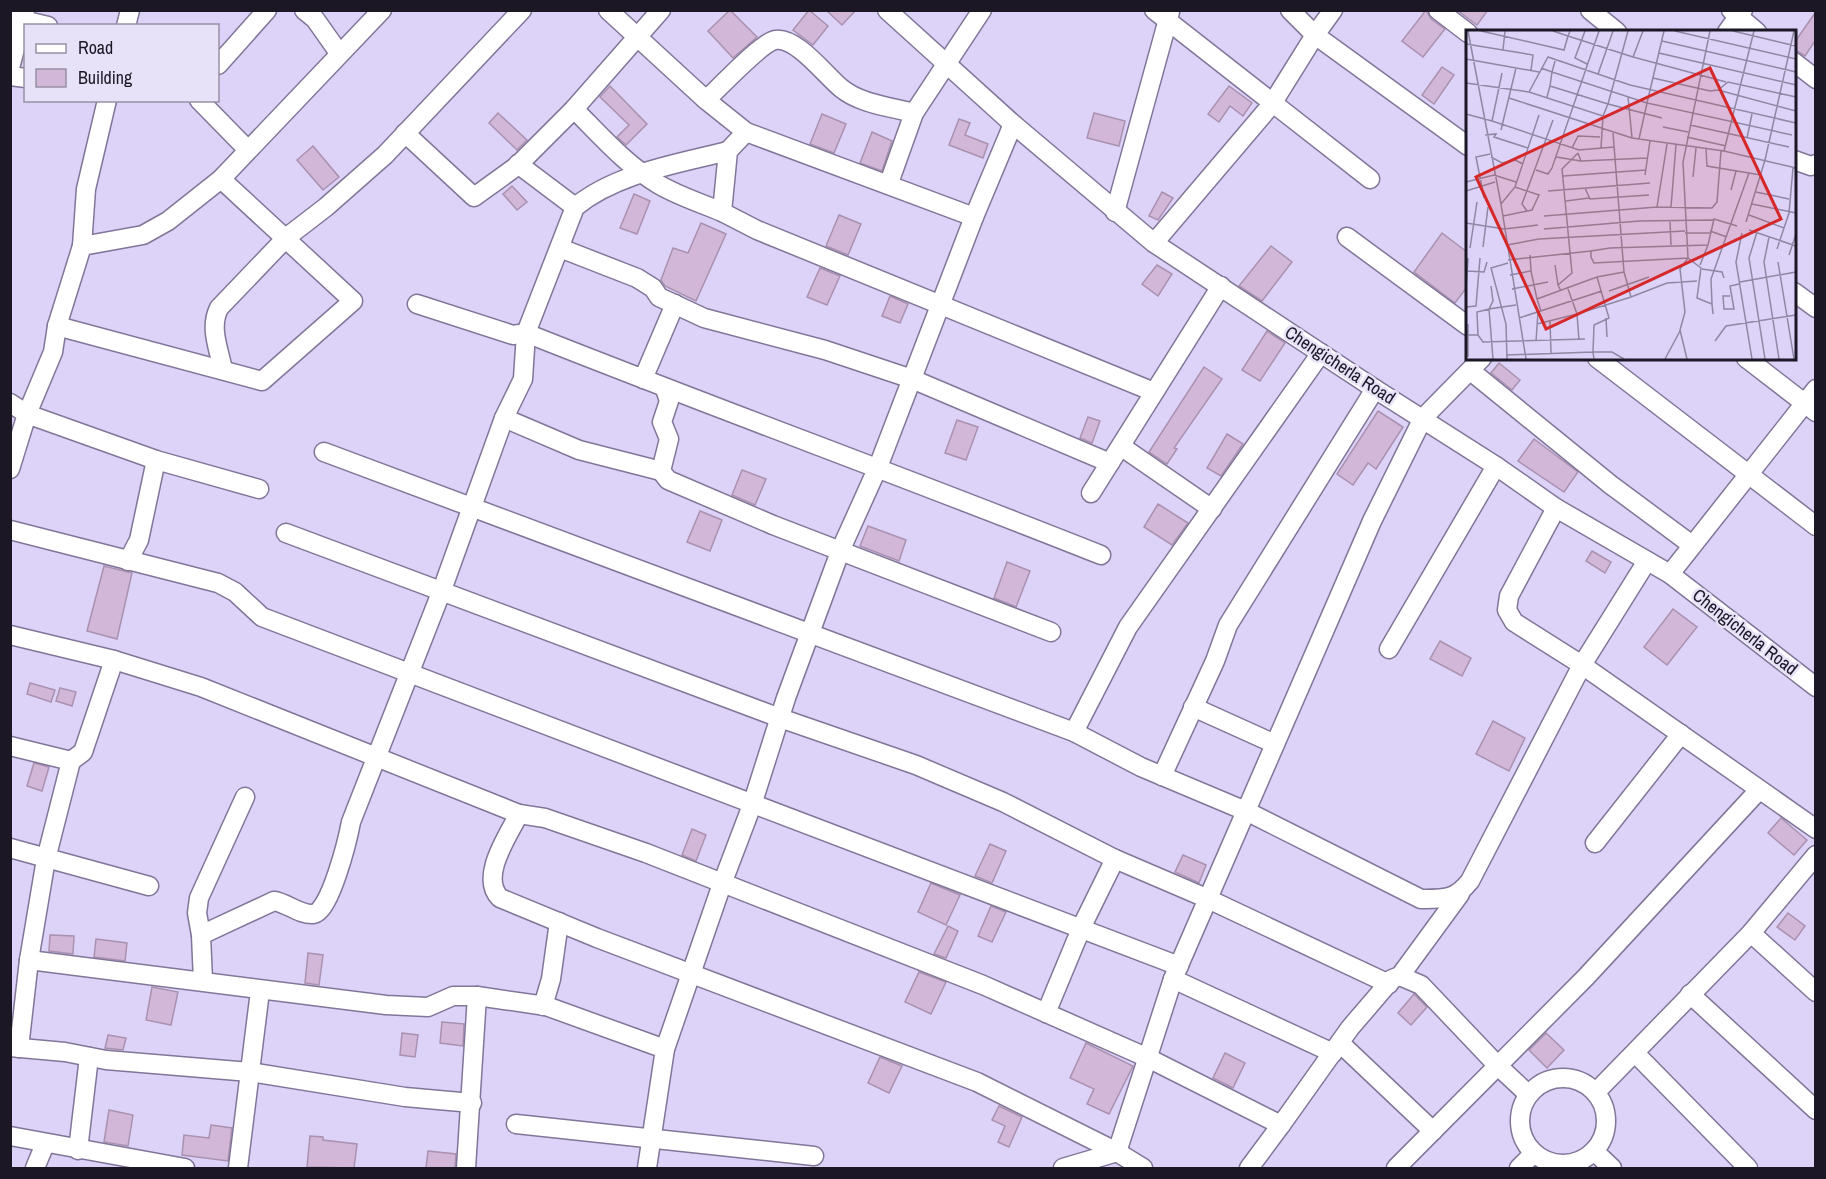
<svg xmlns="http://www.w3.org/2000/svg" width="1826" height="1179" viewBox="0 0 1826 1179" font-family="'Archivo Narrow',sans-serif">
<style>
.building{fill:#d2b7d8;stroke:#aa91b0;stroke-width:1.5}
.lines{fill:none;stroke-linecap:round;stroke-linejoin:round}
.street-casing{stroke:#817698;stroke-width:21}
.street{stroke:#fff;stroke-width:18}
.labels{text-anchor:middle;stroke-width:5;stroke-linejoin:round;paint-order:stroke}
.street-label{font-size:18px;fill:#1b1724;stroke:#e8e2f9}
.inset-road{fill:none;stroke:#8f87a3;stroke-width:1.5}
.view{fill:#d62828;fill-opacity:0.15;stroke:#d62828;stroke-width:3}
.inset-edge{fill:none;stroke:#1b1724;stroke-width:3}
</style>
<rect width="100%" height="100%" fill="#ddd2f8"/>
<g class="building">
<path d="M730 10 757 37 733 58 708 31Z"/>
<path d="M809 10 828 26 813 45 793 30Z"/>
<path d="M826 10H856L842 25Z"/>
<path d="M1426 10 1431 19 1445 29 1423 57 1402 41Z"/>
<path d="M1457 10H1488L1477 25Z"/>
<path d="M1815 13V41L1805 56 1794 49V43Z"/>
<path d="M1442 67 1454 75 1434 104 1422 95Z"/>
<path d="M610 86 647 124 626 145 617 137 629 125 600 97Z"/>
<path d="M1229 86 1252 103 1243 116 1230 106 1219 122 1208 114Z"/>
<path d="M498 113 527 140 517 150 489 123Z"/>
<path d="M1094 113 1125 121 1119 146 1087 138Z"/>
<path d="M822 114 846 124 834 153 810 144Z"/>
<path d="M959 119 970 123 965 135 988 144 983 158 949 145Z"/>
<path d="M872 132 892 141 882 171 860 163Z"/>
<path d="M313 146 339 177 323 190 297 160Z"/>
<path d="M512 186 527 202 517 210 503 194Z"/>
<path d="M1162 192 1173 198 1158 220 1149 216Z"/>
<path d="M634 194 650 201 637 234 620 228Z"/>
<path d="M839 215 861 224 848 255 826 246Z"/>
<path d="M701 223 726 234 696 301 665 286 661 280 673 248 688 253Z"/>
<path d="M1442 233 1467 252V287L1455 303 1414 272Z"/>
<path d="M1271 246 1292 262 1262 301 1239 286Z"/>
<path d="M1157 265 1172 274 1158 296 1142 284Z"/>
<path d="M820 268 840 276 827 305 807 297Z"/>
<path d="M890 296 908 304 900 323 882 316Z"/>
<path d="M1267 331 1285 343 1260 381 1242 370Z"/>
<path d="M1499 363 1520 380 1512 390 1491 373Z"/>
<path d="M1204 367 1222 379 1174 448 1177 449 1167 464 1149 452Z"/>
<path d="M1378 411 1403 427 1376 469 1368 463 1353 485 1337 474Z"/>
<path d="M1088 417 1100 421 1092 443 1080 438Z"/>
<path d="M957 420 978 427 966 460 945 453Z"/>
<path d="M1227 434 1243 444 1221 476 1207 468Z"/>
<path d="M1534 439 1578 472 1564 492 1518 461Z"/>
<path d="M742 470 766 479 755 505 732 495Z"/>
<path d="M1158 504 1188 523 1172 545 1144 527Z"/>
<path d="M700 511 722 520 710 551 687 542Z"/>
<path d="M868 526 906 540 899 561 860 546Z"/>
<path d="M1592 551 1611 562 1605 573 1586 561Z"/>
<path d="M1007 562 1030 571 1016 607 994 598Z"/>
<path d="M104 566 132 573 117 639 87 631Z"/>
<path d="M1673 609 1697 627 1667 665 1644 647Z"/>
<path d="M1440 641 1471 658 1462 676 1430 659Z"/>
<path d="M30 683 55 690 51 702 27 694Z"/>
<path d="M60 688 76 692 72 706 56 701Z"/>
<path d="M1493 721 1525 738 1509 771 1476 754Z"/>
<path d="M34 763 49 767 42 791 27 786Z"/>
<path d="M1781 818 1807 840 1794 855 1768 833Z"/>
<path d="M692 829 706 835 696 861 682 855Z"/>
<path d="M990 844 1006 851 992 883 975 876Z"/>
<path d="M1183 855 1206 865 1199 883 1175 872Z"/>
<path d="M931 883 960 895 946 925 918 912Z"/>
<path d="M991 906 1006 912 992 942 978 936Z"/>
<path d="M1788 913 1805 926 1795 940 1777 927Z"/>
<path d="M948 926 958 931 946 958 934 954Z"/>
<path d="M50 935 74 936 73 954 49 951Z"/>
<path d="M96 939 127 943 125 961 94 957Z"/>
<path d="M308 953 323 955 319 985 305 983Z"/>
<path d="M919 972 946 982 931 1014 905 1002Z"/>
<path d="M152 987 178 992 171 1025 146 1020Z"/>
<path d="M1414 994 1427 1007 1411 1025 1398 1013Z"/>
<path d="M442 1022 464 1024 463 1046 440 1043Z"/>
<path d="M402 1033 418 1035 415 1057 400 1055Z"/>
<path d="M1546 1033 1564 1050 1547 1068 1529 1050Z"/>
<path d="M108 1035 126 1038 123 1050 105 1048Z"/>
<path d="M1086 1043 1133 1066 1109 1114 1087 1104 1094 1089 1070 1078Z"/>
<path d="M1225 1053 1245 1063 1233 1088 1213 1078Z"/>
<path d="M880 1057 902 1066 889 1093 868 1083Z"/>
<path d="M999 1106 1022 1117 1009 1147 998 1142 1005 1126 992 1120Z"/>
<path d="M109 1110 133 1115 128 1146 104 1142Z"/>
<path d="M211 1125 232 1128 228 1161 182 1155 184 1135 209 1138Z"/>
<path d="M310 1136 323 1137V1140L357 1144 354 1168 307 1167Z"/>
<path d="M428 1151 456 1154 455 1168H426Z"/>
</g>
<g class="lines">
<g class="street-casing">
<g id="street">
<path d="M304 10 315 19 339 53"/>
<path d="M608 10 706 100 746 132 974 217"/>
<path d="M887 10 1013 124 1154 243 1375 389 1496 466 1556 508 1670 574 1816 687"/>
<path d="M1154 10 1370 179"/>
<path d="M1333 10 1315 35 1468 146"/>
<path d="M1438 10 1468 33"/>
<path d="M1590 10 1617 32"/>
<path d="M1731 10 1757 32"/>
<path d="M10 17 48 26"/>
<path d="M126 26 130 10"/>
<path d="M1727 32 1743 10"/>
<path d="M1794 62 1816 79"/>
<path d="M218 65 267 10"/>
<path d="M10 68 25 10"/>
<path d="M10 76 26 78"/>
<path d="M199 100 247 149"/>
<path d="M706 100C719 88 761 43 775 40 796 36 825 75 841 88 860 104 891 107 914 113"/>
<path d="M574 109C601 136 625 164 658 184 678 196 701 203 722 212L728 151 746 132"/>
<path d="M405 133 474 197 517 166 574 109 661 10"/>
<path d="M1794 160 1811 166 1816 164"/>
<path d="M518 164 575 207"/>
<path d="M889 183 914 113 982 10"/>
<path d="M722 212 757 230 1154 392"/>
<path d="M1115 212 1170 12"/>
<path d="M1347 237 1468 326"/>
<path d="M1154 243 1272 104 1315 35 1290 10"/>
<path d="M82 246 86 189 107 100"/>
<path d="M560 248 637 278 653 288 659 297 704 318 825 350 912 379 1110 463"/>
<path d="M1794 292 1816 308"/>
<path d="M417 304 513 335 526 333C717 409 910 479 1101 555"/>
<path d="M57 326 262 381 353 301 221 179"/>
<path d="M1597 358 1816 526"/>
<path d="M1746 358 1816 412"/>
<path d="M223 370C219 349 209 328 219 308L287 237 326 207 385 155 522 10"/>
<path d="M1472 372 1611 485 1692 545"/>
<path d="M643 379 675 304"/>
<path d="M665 389 669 401 662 422 669 439 661 471 668 480 773 525 1051 632"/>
<path d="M10 403 27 414 156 460 259 489"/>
<path d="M504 418 579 450 661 471"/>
<path d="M1122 447 1212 509"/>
<path d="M324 452 1074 732 1141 767 1248 812 1421 899C1444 899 1455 900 1470 881L1582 665 1647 561"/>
<path d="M10 469 27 414 53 352 57 326 82 246 143 235 168 221 221 179 382 10"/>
<path d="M1091 493 1221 286"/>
<path d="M1556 508 1509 596 1507 610 1514 622 1582 665 1816 829"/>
<path d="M10 530 218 583 235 592 262 617 1179 966"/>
<path d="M286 533 780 718 916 765 1003 802 1115 859 1206 898 1389 984"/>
<path d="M128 561 139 540 156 460"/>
<path d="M1670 574 1816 389"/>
<path d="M10 635 114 660 201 687 519 814"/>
<path d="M1389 649 1496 466"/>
<path d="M1193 707 1275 744"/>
<path d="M1074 732 1128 627 1321 353"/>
<path d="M10 746 71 761 83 752 114 660"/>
<path d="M1162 776 1215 661 1228 625 1375 389"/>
<path d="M1595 843 1681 734"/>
<path d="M10 848 149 886"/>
<path d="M1751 933 1816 992"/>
<path d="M201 935 197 913 199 898 245 797"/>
<path d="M29 960 46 859 71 761"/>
<path d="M1400 976 1460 894"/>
<path d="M1173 979 1333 1053"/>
<path d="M203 981 201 935 274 901C287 903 300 915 313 914 330 913 348 838 351 822L442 590 504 418 523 379 526 333 575 207C617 173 677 164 728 151"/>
<path d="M1690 994 1816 1110"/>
<path d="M543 1006 551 979 559 922"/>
<path d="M1046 1013 1083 924 1115 859"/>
<path d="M1340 1043 1433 1131"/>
<path d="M10 1047 65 1052 106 1060 250 1072 405 1097 472 1103"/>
<path d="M19 1048 29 960 386 1005 428 1007 453 996H477L546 1006 665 1049"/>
<path d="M1635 1053 1748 1168"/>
<circle cx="1563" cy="1121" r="43"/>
<path d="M1596 1092 1751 933 1816 855"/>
<path d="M516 1124 814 1156"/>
<path d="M10 1136 185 1168"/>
<path d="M78 1150 89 1057"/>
<path d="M1594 1151 1612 1168"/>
<path d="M1117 1152 977 1082 597 938 500 898C479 877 508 836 519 814L545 818 646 853 983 985 1148 1058 1281 1125 1350 1028 1392 979 1400 976 1421 985 1498 1066 1528 1094"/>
<path d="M35 1168 45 1144"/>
<path d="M238 1168 260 991"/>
<path d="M466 1168 477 996"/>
<path d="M647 1168 665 1049 722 884 752 805 786 698 841 549 878 467 974 217 1013 124"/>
<path d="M1063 1168 1117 1152"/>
<path d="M1143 1168 1117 1152 1173 979 1372 521 1423 418 1482 358"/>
<path d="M1249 1168 1281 1125"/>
<path d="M1396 1168 1586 977 1759 790"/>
<path d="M1519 1168 1534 1153"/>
</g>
</g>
<use href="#street" class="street"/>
</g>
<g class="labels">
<g class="street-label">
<text transform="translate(1340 365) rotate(33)" y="6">Chengicherla Road</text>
<text transform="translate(1745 632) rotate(38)" y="6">Chengicherla Road</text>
</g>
</g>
<g transform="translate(1466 30)">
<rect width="330" height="330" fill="#ddd2f8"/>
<path class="inset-road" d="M2 1 35 174M15 1 98 20 102 6 167 27 177 1M87 1 102 6 104 1M119 1 109 28 121 34M198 1 181 73 326 105M209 1 330 29M244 1 217 132 222 228 235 238 231 268 246 274 247 284M267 1 330 16M196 11 330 42M0 14 67 25 65 40M37 20 39 1M193 23 330 55M167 27 260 52M0 29 73 42M75 38 86 42 89 31M36 43 26 91 113 120 148 117M132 44 147 1M187 48 244 61 252 60 262 52 330 67M0 53 63 62 137 86 135 118M84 56 86 42 181 73 173 109M252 60 330 81M63 62 82 27 164 55 330 93M81 67 84 56 142 74 162 1M162 67 166 108M43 68 166 108 258 121 330 138M0 84 26 91M137 86 142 74 196 88M224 95 323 117M197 97 222 102M35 100 50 38M147 103 158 242 165 267 201 253 231 251M19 105 30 104 28 107 62 118M221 107 260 116M281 108 286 84M106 118 112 106 134 107M240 119 241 136 295 145M258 121 288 1M25 127 36 133 49 130 57 134M90 127 115 131 112 123M115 131 181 128M70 140 82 144 86 138 133 1M179 145 184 111M97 146 180 140M227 147 230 118M0 152 28 145 50 152M119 158 124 169 183 165M265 160 270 141M0 161 29 152M82 161 184 153M290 162 323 169M18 168 10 127 24 124M100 171 123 168M286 174 330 183M191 177 201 114M205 177 210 115M61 181 56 174 87 90M283 185 318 198M37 186 66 180 73 165 49 157M78 186 191 177 246 178 251 172 255 121M204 191 205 215M280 192 299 130 328 1M0 193 38 199 72 195M78 199 173 191 247 190M283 200 330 216M244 201 261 207M291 202 283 228 299 329M219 203H244M276 203 270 232 286 329M303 207 298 232 313 329M41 215 73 209 219 201M17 217 22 177M4 218 11 172M311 219 323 183 327 138M323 225 330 204M222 228 128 233 125 227V221L144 218 242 215 248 189 271 196M42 230 125 221M312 232 328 329M89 235 92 255M234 235 242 215M236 239 256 242 258 248M1 241 18 242 21 232M65 241 71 269M44 245 65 241 64 225M274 252 330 242M0 259 2 228M46 259 82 252M95 261 92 255 106 243 96 139 112 123M143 261 183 247M264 266H257L258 279H268L264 256 273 254M246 274 245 249 283 143M0 277 10 276 14 228M75 281 71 269 131 247 158 242M53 288 136 261M140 288 141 307M84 291 85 323M2 294V327M71 294 111 284 102 259M0 305H12L17 312 119 309M12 305 11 282 23 279 27 271 25 256M113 310 111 284 165 267M70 311 72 282M249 311 260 296 330 285M41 325 127 322 128 295 143 288 131 247M27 329 23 279 50 275M41 329 40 294 25 238 42 233M60 329 35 174 49 157 73 85M128 329 127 322H146L158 329M199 329 214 301M221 329 214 300 219 282 214 239 222 228"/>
<path class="view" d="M244 38 315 189 80 299 10 147Z"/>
<rect width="330" height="330" class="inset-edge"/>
</g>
<rect width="1826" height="1179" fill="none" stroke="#1b1724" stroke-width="24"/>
<rect x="24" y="24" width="195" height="78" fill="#e8e2f9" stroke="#9691a4" stroke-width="1.5"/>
<rect x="36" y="44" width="30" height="9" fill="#ffffff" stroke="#9691a4" stroke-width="1.5"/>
<text x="78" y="54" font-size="18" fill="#1b1724">Road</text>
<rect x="36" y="69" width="30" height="18" fill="#d2b7d8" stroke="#9691a4" stroke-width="1.5"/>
<text x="78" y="84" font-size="18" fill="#1b1724">Building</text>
</svg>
